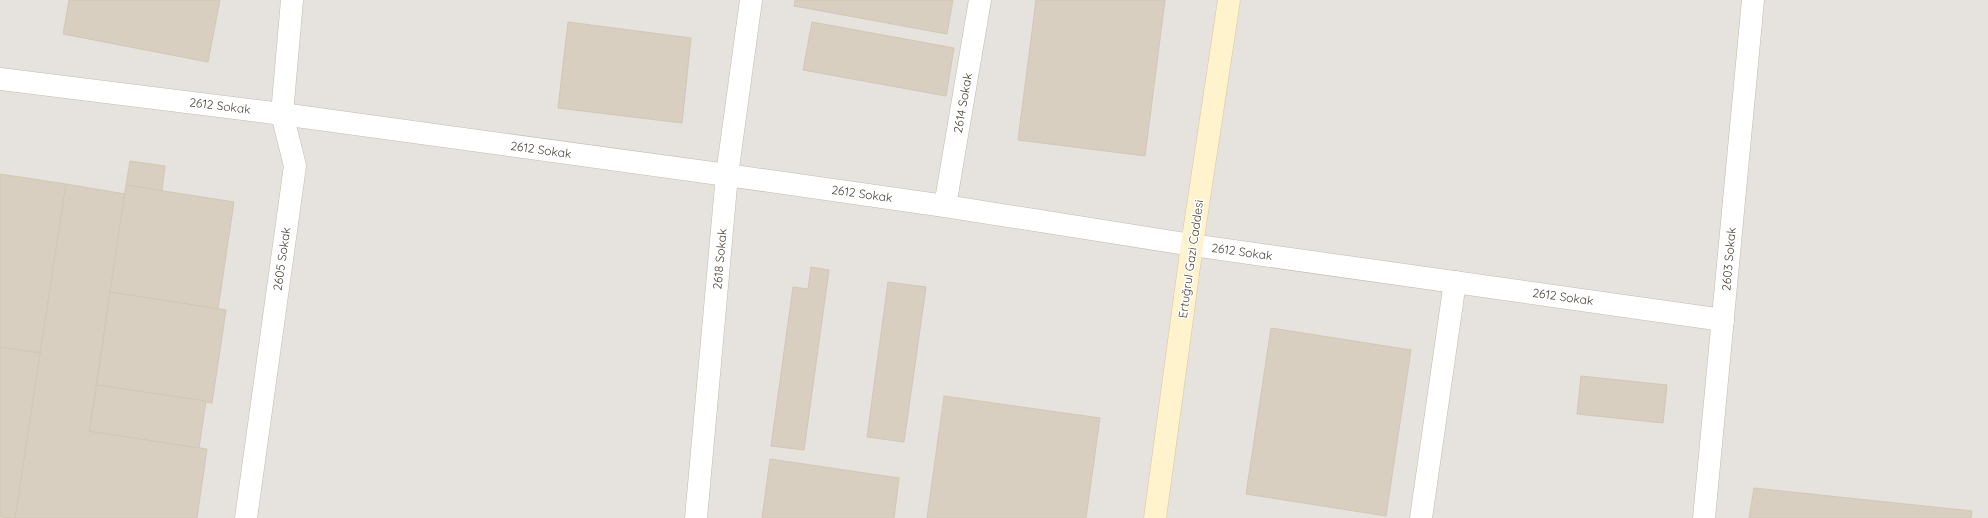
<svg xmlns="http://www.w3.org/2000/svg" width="1988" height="518" viewBox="0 0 1988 518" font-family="Quicksand,sans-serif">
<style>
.industrial{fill:#e6e2dd}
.building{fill:#d8cfc1;stroke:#d3c7b4}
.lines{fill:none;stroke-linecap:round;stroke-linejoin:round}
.minor-casing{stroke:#c2bbae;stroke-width:23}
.secondary-casing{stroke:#d6c79b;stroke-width:23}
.minor{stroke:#fff;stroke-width:22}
.secondary{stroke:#fff3cd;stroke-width:22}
.labels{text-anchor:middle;stroke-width:3;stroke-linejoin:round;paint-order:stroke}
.street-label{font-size:12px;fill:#4b4439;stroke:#fff}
</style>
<rect width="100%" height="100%" fill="#f6f3ec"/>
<rect class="industrial" x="0" y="0" width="1988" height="518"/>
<g class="building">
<path d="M69 0H220L208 62 63 34Z"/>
<path d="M795 0H953L947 34 794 6Z"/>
<path d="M1036 0H1165L1145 156 1018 140Z"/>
<path d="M568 22 691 38 682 123 558 108Z"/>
<path d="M812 22 954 48 946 96 803 70Z"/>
<path d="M130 161 165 166 162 191 126 185Z"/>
<path d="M0 174 66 184 40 353 0 347Z"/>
<path d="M66 184 125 194 89 431 207 449 197 518H15Z"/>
<path d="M126 185 234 202 218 309 110 292Z"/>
<path d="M811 267 829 270 804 450 771 446 793 287 808 289Z"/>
<path d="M888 282 926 287 904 442 867 437Z"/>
<path d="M110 292 226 310 212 403 97 385Z"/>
<path d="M1271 328 1411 350 1386 516 1246 494Z"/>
<path d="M0 347 40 353 15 518 0 517Z"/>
<path d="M1581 376 1667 385 1663 423 1577 414Z"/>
<path d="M97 385 206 401 199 448 89 431Z"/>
<path d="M944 396 1100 418 1086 518H927Z"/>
<path d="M770 459 899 478 894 518H762Z"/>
<path d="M1754 488 1972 511 1971 518H1749Z"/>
</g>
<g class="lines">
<g class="minor-casing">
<g id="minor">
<path d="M0 79 282 114 727 175 945 206 1192 245 1723 320"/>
<path d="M945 206 980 0"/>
<path d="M246 518 295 166 282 114 292 0"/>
<path d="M696 518 727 175 751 0"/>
<path d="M1421 518 1455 282"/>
<path d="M1704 518 1753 0"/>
</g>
</g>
<g class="secondary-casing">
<path id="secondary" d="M1155 518 1192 245 1229 0"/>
</g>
<use href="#minor" class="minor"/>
<use href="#secondary" class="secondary"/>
</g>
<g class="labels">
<g class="street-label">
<text transform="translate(963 103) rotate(-80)" y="4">2614 Sokak</text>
<text transform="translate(220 106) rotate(7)" y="4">2612 Sokak</text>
<text transform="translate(541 150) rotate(8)" y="4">2612 Sokak</text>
<text transform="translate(862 194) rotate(8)" y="4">2612 Sokak</text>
<text transform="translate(1242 252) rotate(8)" y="4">2612 Sokak</text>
<text transform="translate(282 259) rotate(-82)" y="4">2605 Sokak</text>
<text transform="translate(720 259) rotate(-85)" y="4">2618 Sokak</text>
<text transform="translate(1191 259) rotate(-82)" y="4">Ertuğrul Gazi Caddesi</text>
<text transform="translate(1729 259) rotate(-85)" y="4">2603 Sokak</text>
<text transform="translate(1563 297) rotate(8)" y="4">2612 Sokak</text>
</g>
</g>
</svg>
